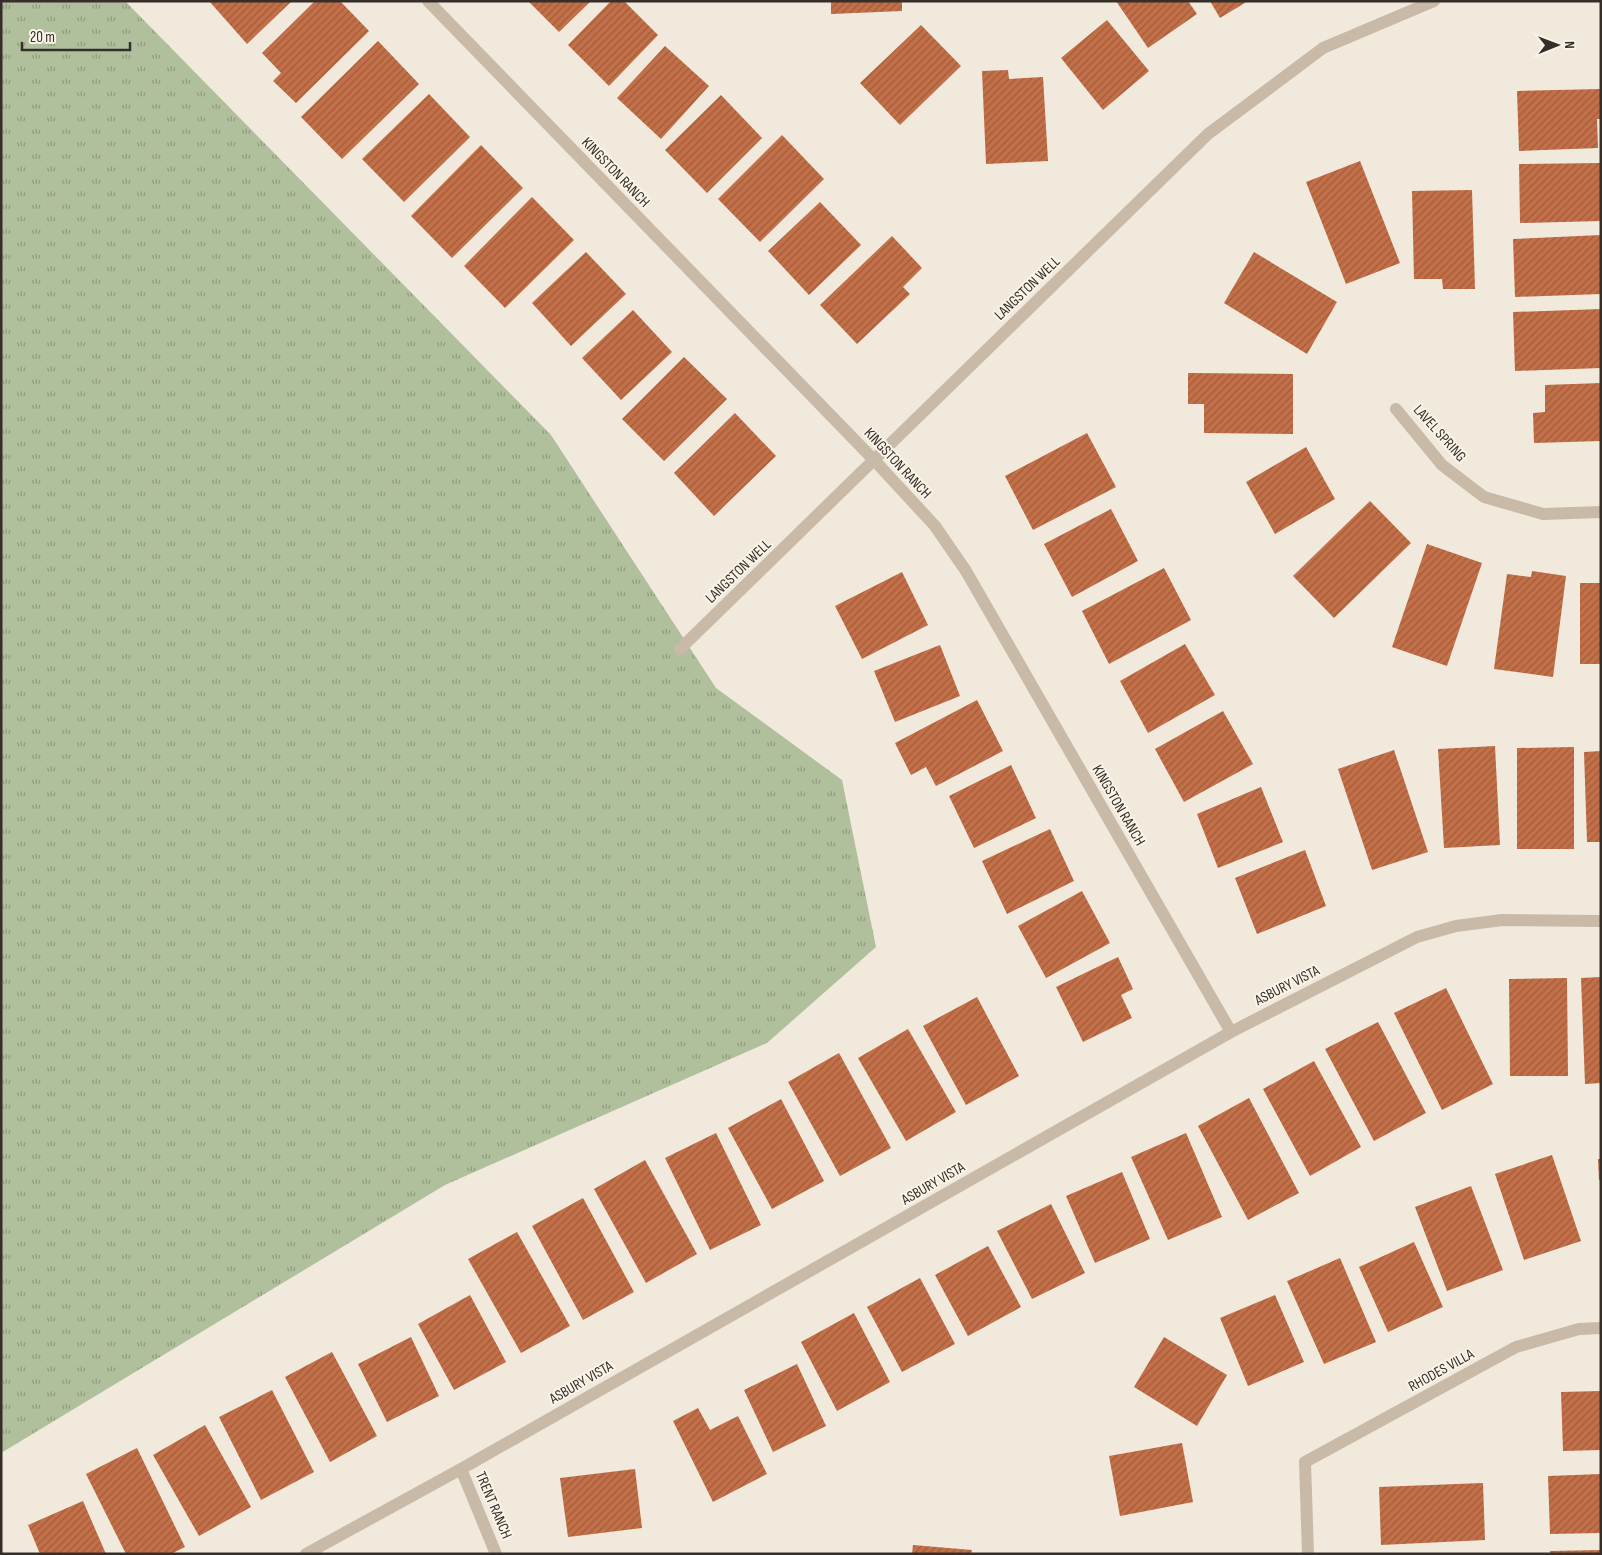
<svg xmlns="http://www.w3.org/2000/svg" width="1602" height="1555" viewBox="0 0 1602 1555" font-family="'Sofia Sans Condensed',sans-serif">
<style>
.grass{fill:url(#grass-tufts)}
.building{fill:url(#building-hatch)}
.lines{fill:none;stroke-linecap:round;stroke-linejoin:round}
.minor{stroke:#c9baa8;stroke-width:12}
.labels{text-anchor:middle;stroke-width:4;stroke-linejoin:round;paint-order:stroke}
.street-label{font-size:15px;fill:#362e28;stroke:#f9f3e8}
</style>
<defs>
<pattern id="grass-tufts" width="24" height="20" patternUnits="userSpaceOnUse" patternTransform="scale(1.25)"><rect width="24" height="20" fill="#b1c09c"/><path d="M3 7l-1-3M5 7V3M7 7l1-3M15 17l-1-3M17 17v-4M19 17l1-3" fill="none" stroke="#919c7f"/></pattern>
<pattern id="building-hatch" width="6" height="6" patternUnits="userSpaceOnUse" patternTransform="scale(1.25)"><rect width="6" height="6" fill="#c36f48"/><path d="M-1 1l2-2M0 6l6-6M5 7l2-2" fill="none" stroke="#9f5c3c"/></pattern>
</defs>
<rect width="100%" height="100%" fill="#f1e9dc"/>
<path class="grass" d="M1 1H125L551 435 716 688 842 780 876 947 767 1043 445 1185 1 1453Z"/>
<g class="building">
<path d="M209 1H292L247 44Z"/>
<path d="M315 1H340L369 31 296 103 273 81 281 73 262 53Z"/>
<path d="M528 1H591L559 32Z"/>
<path d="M611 1H624L658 35 609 86 568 45Z"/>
<path d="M831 1H902V11L831 14Z"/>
<path d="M1116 1H1188L1197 14 1148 48Z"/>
<path d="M1210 1H1248L1220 18Z"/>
<path d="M1107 20 1149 71 1103 110 1061 58Z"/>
<path d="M921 25 961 66 900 125 860 83Z"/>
<path d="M378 41 419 84 342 159 301 117Z"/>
<path d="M665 46 709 86 661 139 617 98Z"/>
<path d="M1008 70 1009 79 1043 77 1048 161 986 164 982 71Z"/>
<path d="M1601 89V119H1597L1598 148 1519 151 1517 91Z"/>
<path d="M429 94 470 137 404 202 362 159Z"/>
<path d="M721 95 762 138 707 193 665 150Z"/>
<path d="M782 135 824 179 760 242 718 199Z"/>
<path d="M481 145 523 188 452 258 411 216Z"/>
<path d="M1360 161 1400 263 1346 284 1306 182Z"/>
<path d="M1601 163V221L1520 223 1519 164Z"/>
<path d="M1472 190 1475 289H1443L1442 279H1414L1412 191Z"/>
<path d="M532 197 574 240 505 308 464 266Z"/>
<path d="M820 202 861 245 809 295 768 251Z"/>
<path d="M1601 235V294L1515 297 1513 239Z"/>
<path d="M892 236 922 268 903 287 910 294 857 344 820 305Z"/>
<path d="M586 252 626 294 571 346 532 303Z"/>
<path d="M1254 252 1337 302 1307 354 1224 303Z"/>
<path d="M1601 309V368L1515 371 1513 312Z"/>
<path d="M633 310 672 352 621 400 582 358Z"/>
<path d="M684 357 727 399 664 461 622 419Z"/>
<path d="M1188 373 1293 374V434L1204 433V404H1188Z"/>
<path d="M1601 383V441L1534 443 1533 413 1545 412V385Z"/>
<path d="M735 413 776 456 714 516 674 473Z"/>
<path d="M1087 433 1116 487 1033 530 1005 476Z"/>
<path d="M1306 447 1335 499 1275 534 1246 482Z"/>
<path d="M1370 501 1411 543 1334 618 1293 576Z"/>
<path d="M1111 509 1138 561 1072 597 1044 544Z"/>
<path d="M1427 544 1482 563 1447 666 1392 647Z"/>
<path d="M1164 568 1191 620 1109 664 1082 611Z"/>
<path d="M1532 571 1566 576 1553 677 1494 669 1507 574 1531 577Z"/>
<path d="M902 572 928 625 862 659 835 606Z"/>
<rect x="1580" y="583" width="21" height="81"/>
<path d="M1185 644 1215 695 1148 733 1120 681Z"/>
<path d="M940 645 960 696 895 722 874 671Z"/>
<path d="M977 700 1003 751 936 786 926 767 911 775 895 743Z"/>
<path d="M1223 711 1253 764 1184 802 1155 749Z"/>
<path d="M1495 746 1500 845 1444 848 1438 749Z"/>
<path d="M1574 747V849H1517V748Z"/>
<path d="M1394 750 1428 852 1372 870 1338 769Z"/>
<path d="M1601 751V842H1587L1584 752Z"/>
<path d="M1011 765 1036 818 974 848 949 796Z"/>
<path d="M1261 787 1283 842 1218 868 1197 814Z"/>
<path d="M1050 829 1074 881 1007 914 982 861Z"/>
<path d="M1305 850 1326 906 1257 934 1235 878Z"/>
<path d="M1082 891 1110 943 1046 978 1018 926Z"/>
<path d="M1118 957 1133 989 1121 995 1132 1018 1083 1042 1056 987Z"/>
<path d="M1601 977V1083L1585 1084 1581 978Z"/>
<path d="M1567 978 1568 1076H1510L1509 979Z"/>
<path d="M1446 988 1493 1084 1442 1110 1394 1013Z"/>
<path d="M977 997 1019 1076 966 1105 923 1026Z"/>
<path d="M1378 1022 1426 1113 1374 1141 1325 1049Z"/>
<path d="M908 1029 956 1112 906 1141 858 1058Z"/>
<path d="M839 1053 891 1148 840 1176 788 1082Z"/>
<path d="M1314 1061 1361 1147 1310 1176 1263 1089Z"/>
<path d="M1249 1098 1299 1193 1248 1220 1198 1126Z"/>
<path d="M781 1099 824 1181 772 1209 728 1128Z"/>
<path d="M716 1133 761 1225 710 1250 665 1158Z"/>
<path d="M1186 1133 1222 1217 1168 1240 1131 1157Z"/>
<path d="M1552 1155 1581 1241 1524 1260 1495 1174Z"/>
<path d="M1598 1159H1601V1180H1599Z"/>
<path d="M645 1160 697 1254 646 1283 594 1189Z"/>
<path d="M1122 1172 1150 1239 1095 1263 1066 1196Z"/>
<path d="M1471 1186 1503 1270 1447 1291 1415 1207Z"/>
<path d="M583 1198 634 1292 583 1320 532 1226Z"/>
<path d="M1051 1204 1085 1273 1032 1299 997 1231Z"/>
<path d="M517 1232 570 1326 521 1353 468 1259Z"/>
<path d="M1414 1242 1443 1307 1388 1332 1359 1267Z"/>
<path d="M988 1246 1021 1307 968 1336 935 1275Z"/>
<path d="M1340 1258 1376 1342 1324 1364 1287 1281Z"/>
<path d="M920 1278 955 1344 902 1372 867 1307Z"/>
<path d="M470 1295 506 1362 454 1390 418 1324Z"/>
<path d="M1275 1295 1304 1362 1248 1386 1220 1318Z"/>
<path d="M854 1313 890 1382 837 1411 801 1342Z"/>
<path d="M411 1337 439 1396 387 1422 358 1364Z"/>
<path d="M1164 1337 1227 1375 1197 1426 1134 1387Z"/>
<path d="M332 1352 377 1436 330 1462 285 1377Z"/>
<path d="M797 1364 826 1426 773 1452 744 1390Z"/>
<path d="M272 1390 314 1472 261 1500 219 1417Z"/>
<path d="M1601 1391V1450L1563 1451 1561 1392Z"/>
<path d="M698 1408 710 1430 738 1416 767 1474 713 1502 673 1421Z"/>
<path d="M205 1425 251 1507 199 1536 153 1455Z"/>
<path d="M1182 1443 1193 1502 1120 1516 1109 1456Z"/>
<path d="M137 1448 185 1547 171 1554H126L86 1474Z"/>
<path d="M635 1469 642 1528 568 1537 560 1478Z"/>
<path d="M1601 1474V1533L1550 1534 1548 1476Z"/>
<path d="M1483 1483 1485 1540 1381 1545 1379 1487Z"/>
<path d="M83 1501 106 1554H40L28 1525Z"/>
<path d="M913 1545 972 1550 971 1554H912Z"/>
<path d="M1601 1550V1554H1550V1551Z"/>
</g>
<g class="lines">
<g class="minor">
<path d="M428 1 875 461 935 526 966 571 1231 1032"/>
<path d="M1396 409 1442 465 1484 497 1543 514 1601 512"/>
<path d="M680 649 1208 134 1323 48 1434 1"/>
<path d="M461 1469 496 1554"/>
<path d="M306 1554 461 1469 1231 1032 1417 937 1456 926 1502 920 1601 921"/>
<path d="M1308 1554 1305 1462 1516 1347 1579 1329 1601 1328"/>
</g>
</g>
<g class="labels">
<g class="street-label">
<text transform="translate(616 172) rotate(46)" y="5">KINGSTON RANCH</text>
<text transform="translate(1027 288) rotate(-44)" y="5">LANGSTON WELL</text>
<text transform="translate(1440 433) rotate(48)" y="5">LAVEL SPRING</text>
<text transform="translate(898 463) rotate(47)" y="5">KINGSTON RANCH</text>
<text transform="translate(738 571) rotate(-44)" y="5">LANGSTON WELL</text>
<text transform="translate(1119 805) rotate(60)" y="5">KINGSTON RANCH</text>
<text transform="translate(1287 985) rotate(-27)" y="5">ASBURY VISTA</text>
<text transform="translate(933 1183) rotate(-30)" y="5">ASBURY VISTA</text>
<text transform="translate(1441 1370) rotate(-29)" y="5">RHODES VILLA</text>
<text transform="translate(581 1382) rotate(-30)" y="5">ASBURY VISTA</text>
<text transform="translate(494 1505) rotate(67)" y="5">TRENT RANCH</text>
</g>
</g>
<rect width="1602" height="1555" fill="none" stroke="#362e28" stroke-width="5"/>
<g transform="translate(1557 45) rotate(89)" stroke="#f9f3e8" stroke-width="4" paint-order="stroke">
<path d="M0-4L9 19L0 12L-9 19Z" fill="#362e28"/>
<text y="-8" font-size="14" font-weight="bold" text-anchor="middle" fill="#362e28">N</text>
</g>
<path d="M22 42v8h108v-8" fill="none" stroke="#362e28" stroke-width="2.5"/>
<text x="30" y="42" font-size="15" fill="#362e28" stroke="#f9f3e8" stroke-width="4" paint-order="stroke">20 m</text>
</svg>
